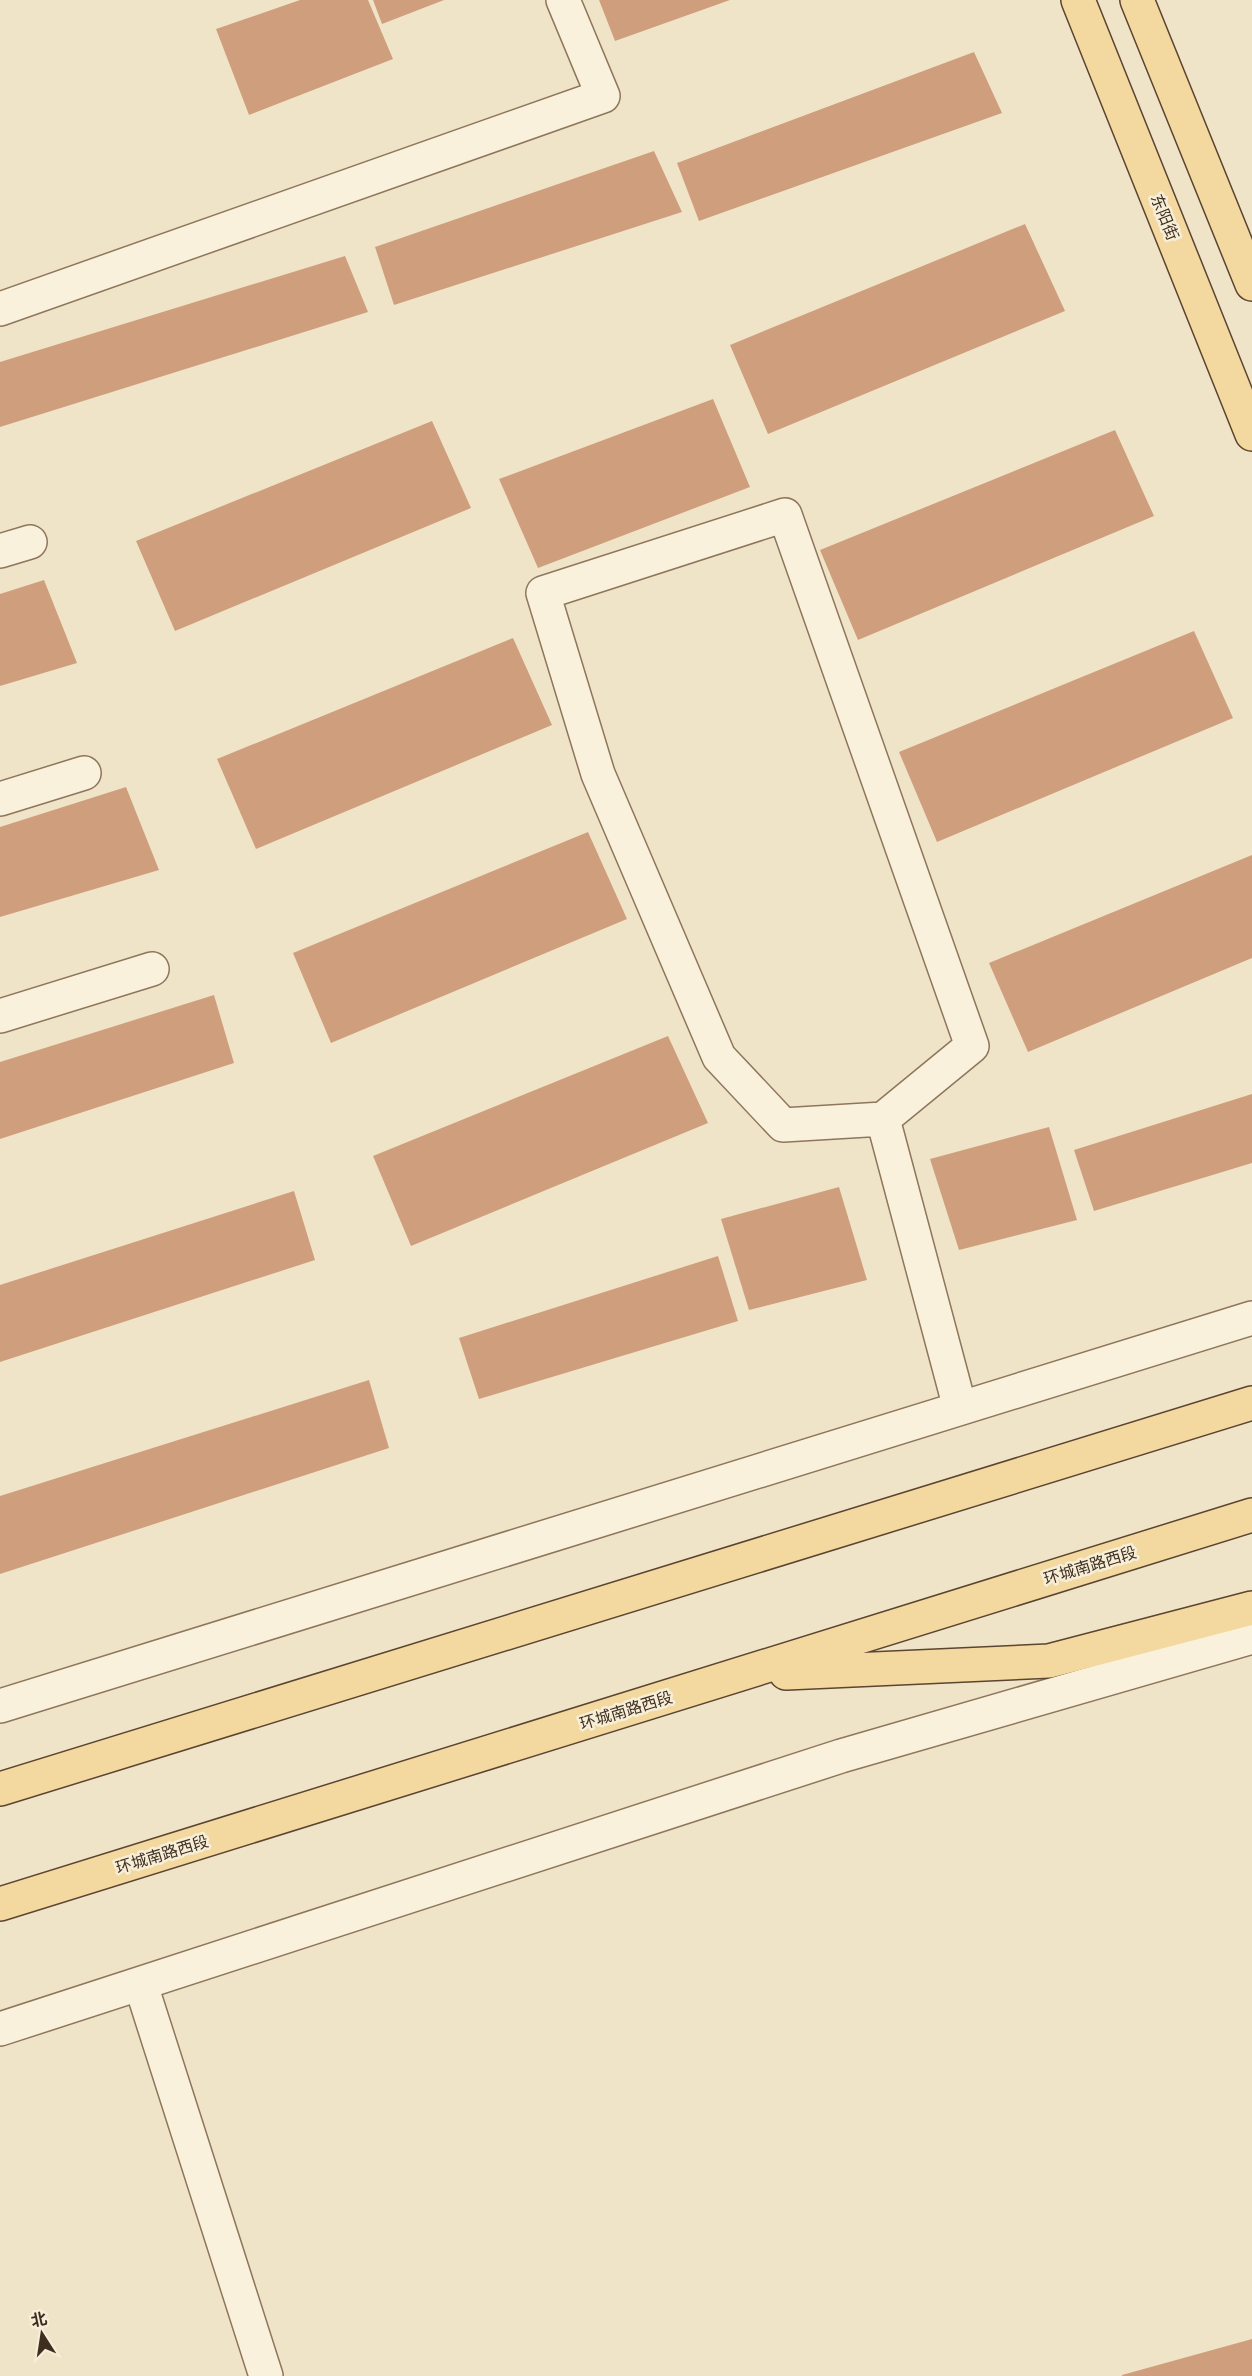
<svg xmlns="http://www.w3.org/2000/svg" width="1252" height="2376" viewBox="0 0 1252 2376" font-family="'PT Serif','Noto Sans SC',serif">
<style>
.building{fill:#cf9f7d}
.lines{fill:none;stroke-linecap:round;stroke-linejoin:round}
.minor-casing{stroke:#8d765c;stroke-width:36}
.major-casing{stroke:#5b4430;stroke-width:36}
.minor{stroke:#faf1dc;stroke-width:33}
.major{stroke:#f3d9a0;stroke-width:33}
.labels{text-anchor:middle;stroke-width:5;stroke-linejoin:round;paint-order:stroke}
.street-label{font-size:16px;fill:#3d2e20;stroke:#f7eed8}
</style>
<rect width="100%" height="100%" fill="#f0e4c8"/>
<g class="building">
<path d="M300 0H368L393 59 249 115 216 29Z"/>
<path d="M373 0H444L382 24Z"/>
<path d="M599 0H730L615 41Z"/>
<path d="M974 52 1002 113 699 221 677 163Z"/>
<path d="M654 151 682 212 394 305 375 247Z"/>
<path d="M1025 224 1065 311 768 434 730 345Z"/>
<path d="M345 256 368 312 0 427V362Z"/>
<path d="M713 399 750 487 538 568 499 479Z"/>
<path d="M432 421 471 508 175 631 136 541Z"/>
<path d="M1115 430 1154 516 858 640 820 550Z"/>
<path d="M44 580 77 663 0 686V594Z"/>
<path d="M1194 631 1233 718 937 842 899 752Z"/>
<path d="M513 638 552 725 256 849 217 759Z"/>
<path d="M126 787 159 870 0 917V827Z"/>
<path d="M588 832 627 919 331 1043 293 953Z"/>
<path d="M1252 855V958L1028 1052 989 963Z"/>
<path d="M214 995 234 1063 0 1139V1062Z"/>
<path d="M668 1036 708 1123 411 1246 373 1156Z"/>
<path d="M1252 1094V1163L1094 1211 1074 1150Z"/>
<path d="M1049 1127 1077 1220 959 1250 930 1159Z"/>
<path d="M839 1187 867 1280 749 1310 721 1219Z"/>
<path d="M294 1191 315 1260 0 1362V1285Z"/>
<path d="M718 1256 738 1321 479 1399 459 1338Z"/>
<path d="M369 1380 389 1448 0 1574V1496Z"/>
<path d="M1252 2339V2376H1122V2375Z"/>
</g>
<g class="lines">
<g class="minor-casing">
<g id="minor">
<path d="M0 309 603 96 563 0"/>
<path d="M0 551 30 542"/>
<path d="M0 799 84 773"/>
<path d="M0 1016 152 969"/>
<path d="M883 1119 783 1125 719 1057 598 774 543 593 785 515 972 1046 883 1119 960 1408"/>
<path d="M0 1706 1252 1318"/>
<path d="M141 1985 266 2376"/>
<path d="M0 2029 841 1756 1252 1637"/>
</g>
</g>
<g class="major-casing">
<g id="major">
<path d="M1078 0 1252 434"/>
<path d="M1137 0 1252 284"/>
<path d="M786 1673 1049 1661 1252 1608"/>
<path d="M0 1789 1252 1403"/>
<path d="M0 1904 1252 1515"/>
</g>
</g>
<use href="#minor" class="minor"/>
<use href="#major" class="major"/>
</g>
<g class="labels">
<g class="street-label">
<text transform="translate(1165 217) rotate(68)" y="6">东阳街</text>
<text transform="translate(1090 1565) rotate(-17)" y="6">环城南路西段</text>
<text transform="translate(626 1710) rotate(-17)" y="6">环城南路西段</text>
<text transform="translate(162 1854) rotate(-17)" y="6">环城南路西段</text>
</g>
</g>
<g transform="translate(42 2334) rotate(348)" stroke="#f7eed8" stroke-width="4.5" paint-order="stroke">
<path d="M0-4.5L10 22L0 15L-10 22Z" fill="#3d2e20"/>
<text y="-9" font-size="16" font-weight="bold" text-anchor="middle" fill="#3d2e20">北</text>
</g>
</svg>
